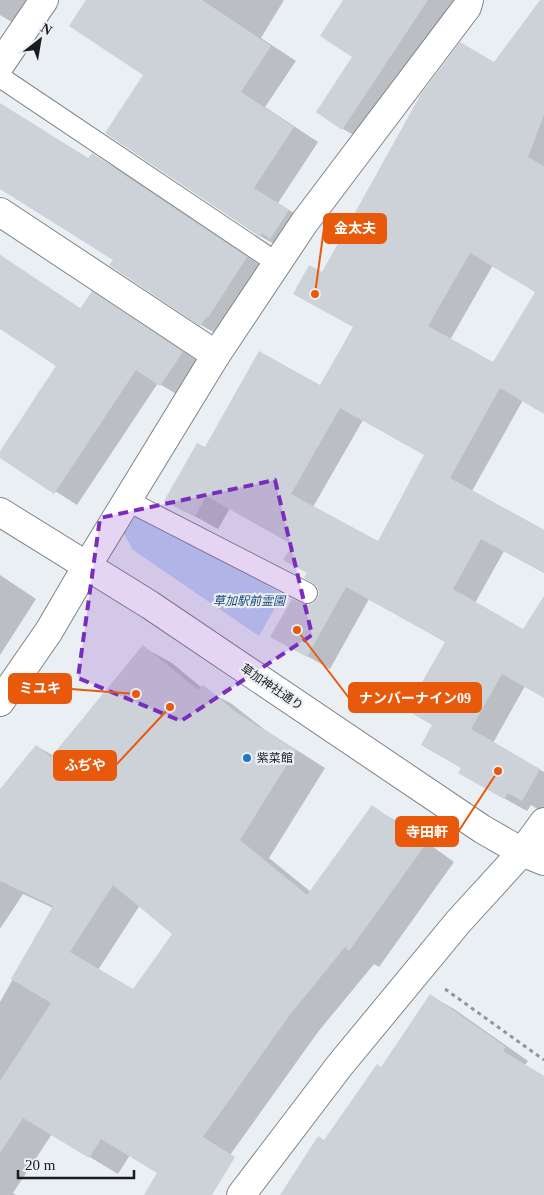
<svg xmlns="http://www.w3.org/2000/svg" width="544" height="1195" viewBox="0 0 544 1195" font-family="'Times New Roman','Noto Sans JP',serif">
<style>
.green{fill:#bed6f1}
.shadow{fill:#0003;fill-rule:evenodd}
.building{fill:#cdd2d8;fill-rule:evenodd}
.lines{fill:none;stroke-linecap:round;stroke-linejoin:round}
.lane-casing{stroke:#808489;stroke-width:22}
.street-casing{stroke:#808489;stroke-width:30}
.secondary-casing{stroke:#808489;stroke-width:30}
.path{stroke:#929699;stroke-width:3;stroke-dasharray:4 4;stroke-linecap:butt}
.lane{stroke:#fff;stroke-width:20}
.street{stroke:#fff;stroke-width:28}
.secondary{stroke:#fff;stroke-width:28}
.marked{fill:#7b2cbf;fill-opacity:0.2;stroke:#7b2cbf;stroke-width:4;stroke-dasharray:10 6;stroke-linejoin:round}
.poi-dot{fill:#2276c4;stroke:#eaeff4;stroke-width:2}
.labels{text-anchor:middle;stroke-width:4.5;stroke-linejoin:round;paint-order:stroke}
.park-label{font-size:12px;font-style:italic;fill:#164675;stroke:#eaeff4}
.street-label{font-size:12px;fill:#1a1c1e;stroke:#eaeff4}
.poi-label{font-size:12px;fill:#1a1c1e;stroke:#eaeff4;text-anchor:start}
.leader{fill:none;stroke:#e8590c;stroke-width:2}
.callout-dot{fill:#e8590c;stroke:#eaeff4;stroke-width:2}
.callout{fill:#e8590c;stroke:#e8590c;stroke-width:2}
.callout-label{font-size:14px;text-anchor:middle;font-weight:bold;fill:#fff}
</style>
<rect width="100%" height="100%" fill="#eaeff4"/>
<path class="green" d="M136 516 283 594 259 636 133 550 124 534Z"/>
<g class="shadow">
<path d="M0 0H46L27 31 0 15Z"/>
<path d="M88 0H284L261 38 296 61 265 107 318 142 278 203 313 225 285 250 260 236 145 75Z"/>
<path d="M345 0H457L369 144 343 129 354 57Z"/>
<path d="M541 0H544V413L523 400 472 491 544 530V573L504 551 475 603 524 631 544 598V697L525 686 493 743 544 772V813L531 805 527 811 459 773 463 767 434 724 446 642 369 599 330 669 272 636 307 606 315 604 319 598 320 592 318 585 308 573 294 545 230 508 218 529 189 513 205 449 321 387 355 327 322 274 494 63ZM493 265 537 292 493 364 450 340ZM363 420 426 455 378 543 313 507Z"/>
<path d="M6 108 89 159 92 155 116 168 270 272 224 338 201 325 111 265 115 259 0 188V117Z"/>
<path d="M0 255 81 309 114 306 204 365 183 398 158 383 77 505 0 456V454L58 366 0 327Z"/>
<path d="M0 575 36 599 0 655Z"/>
<path d="M143 647 172 663 202 688 232 704 265 730 325 768 269 858 311 892 372 807 401 824 454 862 379 967 374 964 318 1032 225 1162 130 1155 118 1174 52 1134 13 1193 16 1195H0V1002L53 908 23 894 0 929V791L36 746 54 756ZM140 905 174 933 133 990 98 970Z"/>
<path d="M431 996 454 1009 528 1061 525 1065 544 1076V1195H296L325 1141 381 1068Z"/>
</g>
<g class="building">
<path d="M86 0H202L271 46 241 92 294 127 254 188 289 210 270 239 262 233 260 237 105 133 143 75 69 26Z"/>
<path d="M343 0H428L342 130 316 112 352 57 320 36Z"/>
<path d="M540 0H544V115L528 157 544 166V414L500 388 450 478 544 530V573L481 539 453 589 523 629 544 596V698L502 674 471 729 540 769 522 801 508 793 504 799 458 773 461 768 421 745 432 725 406 710 445 642 346 587 307 657 270 637 292 599 307 605 314 603 318 598 319 592 317 586 304 578 307 573 283 560 293 545 206 496 195 517 164 501 197 443 205 447 259 351 320 385 353 327 293 294 309 265 322 272 421 94 460 42 494 62ZM470 253 535 292 493 362 428 326ZM340 408 424 455 378 541 291 494Z"/>
<path d="M0 103 88 158 92 153 247 257 208 318 206 317 200 326 109 265 113 260 0 189Z"/>
<path d="M0 255 80 309 92 291 183 352 160 386 136 370 54 494 0 458V451L56 366 0 329Z"/>
<path d="M143 645 198 690 203 685 236 712 296 750 240 840 307 895 372 805 426 844 349 951 345 947 289 1016 203 1137 235 1157 212 1195H144L157 1173 101 1139 89 1158 23 1118 0 1153V1081L51 1003 11 979 53 906 0 881V789L36 745 51 757ZM113 885 172 934 133 989 70 952Z"/>
<path d="M430 994 506 1047 503 1051 544 1076V1195H280L318 1136 324 1140 377 1064 381 1067Z"/>
</g>
<g class="lines">
<g class="lane-casing">
<g id="lane">
<path d="M0 77 277 263"/>
<path d="M126 500 307 593"/>
</g>
</g>
<g class="street-casing">
<g id="street">
<path d="M0 65 44 0"/>
<path d="M0 212 216 355"/>
<path d="M87 566 216 355 304 223 467 7 469 0"/>
<path d="M241 1195 340 1065 459 921 522 852 544 822"/>
</g>
</g>
<g class="secondary-casing">
<g id="secondary">
<path d="M0 512 150 605 482 829 522 852 544 861"/>
<path d="M0 702 49 631 87 566"/>
</g>
</g>
<path class="path" d="M445 989 544 1060"/>
<use href="#lane" class="lane"/>
<use href="#street" class="street"/>
<use href="#secondary" class="secondary"/>
</g>
<path class="marked" d="M275 480 312 635 181 721 78 678 100 518Z"/>
<circle class="poi-dot" cx="247" cy="758" r="5"/>
<g class="labels">
<g class="park-label">
<text x="249" y="605">草加駅前霊園</text>
</g>
<g class="street-label">
<text transform="translate(272 687) rotate(34)" y="4">草加神社通り</text>
</g>
<g class="poi-label">
<text x="257" y="762">紫菜館</text>
</g>
</g>
<path class="leader" d="M315 294L324 228M136 694L71 689M297 630L349 698M170 707L116 765M498 771L458 832"/>
<g class="callout-dot">
<circle cx="315" cy="294" r="5"/>
<circle cx="136" cy="694" r="5"/>
<circle cx="297" cy="630" r="5"/>
<circle cx="170" cy="707" r="5"/>
<circle cx="498" cy="771" r="5"/>
</g>
<g class="callout">
<rect x="324" y="214" width="62" height="29" rx="5"/>
<rect x="9" y="674" width="62" height="29" rx="5"/>
<rect x="349" y="683" width="132" height="29" rx="5"/>
<rect x="54" y="751" width="62" height="29" rx="5"/>
<rect x="396" y="817" width="62" height="29" rx="5"/>
</g>
<g class="callout-label">
<text x="355" y="233">金太夫</text>
<text x="40" y="693">ミユキ</text>
<text x="415" y="703">ナンバーナイン09</text>
<text x="85" y="770">ふぢや</text>
<text x="427" y="837">寺田軒</text>
</g>
<g transform="translate(40 40) rotate(31)" stroke="#eaeff4" stroke-width="4" paint-order="stroke">
<path d="M0-4L9 19L0 12L-9 19Z" fill="#1a1c1e"/>
<text y="-8" font-size="14" font-weight="bold" text-anchor="middle" fill="#1a1c1e">N</text>
</g>
<path d="M18 1170v8h116v-8" fill="none" stroke="#1a1c1e" stroke-width="2.5"/>
<text x="25" y="1170" font-size="15" fill="#1a1c1e" stroke="#eaeff4" stroke-width="4" paint-order="stroke">20 m</text>
</svg>
